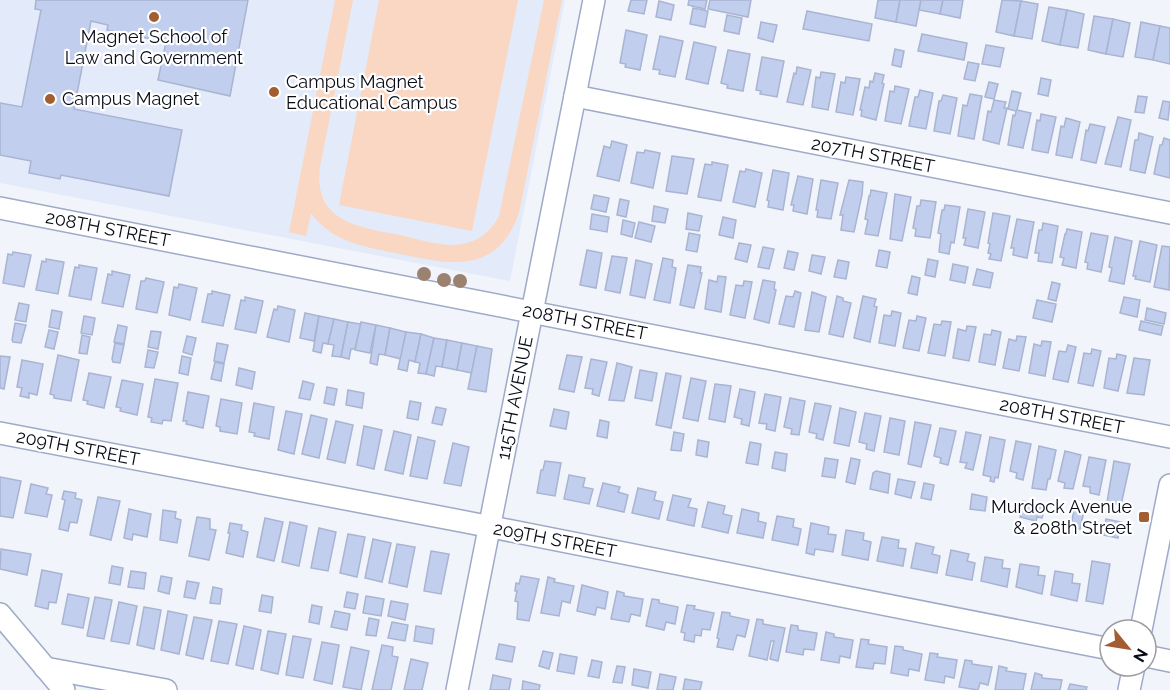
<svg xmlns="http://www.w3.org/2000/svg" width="1170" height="690" viewBox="0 0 1170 690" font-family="Raleway,sans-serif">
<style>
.built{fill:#e3eaf9}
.green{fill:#fad7c2}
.building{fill:#c2ceed;stroke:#a8b4d2;stroke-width:1.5}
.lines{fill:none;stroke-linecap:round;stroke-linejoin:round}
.minor-casing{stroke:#9eaac8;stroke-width:24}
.minor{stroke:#fff;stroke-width:21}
.tree{fill:#9a8170}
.poi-dot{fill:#a25e30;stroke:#fff;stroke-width:2}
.labels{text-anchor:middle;stroke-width:4.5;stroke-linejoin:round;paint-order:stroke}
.poi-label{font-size:18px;fill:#080b15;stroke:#fff;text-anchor:start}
.street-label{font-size:18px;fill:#080b15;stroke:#fff}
</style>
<rect width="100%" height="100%" fill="#f1f4fa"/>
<path class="built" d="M0 0H565L510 281 0 183Z"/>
<g class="green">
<path d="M335 0H353L320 167C313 222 359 227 400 235 417 239 436 245 454 245 474 244 490 234 499 216L544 0H562L519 213C496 277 448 264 395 253 362 246 332 242 311 213L306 236 289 232Z"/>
<path d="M379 0H518L472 231 339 205Z"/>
</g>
<g class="building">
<path d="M36 0H248L230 96 158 80 166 42 107 30 108 25 91 21 74 109 182 130 169 196 61 175 60 179 29 173 31 161 0 155V103L22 107 41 10 35 9Z"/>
<path d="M631 0H647L644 14 628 11Z"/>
<path d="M689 0H707L705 9 688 5Z"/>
<path d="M710 0H751L748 17 708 9Z"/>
<path d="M878 0H900L896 22 875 18Z"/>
<path d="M900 0H921L916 26 896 22Z"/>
<path d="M921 0H943L940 14 919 10Z"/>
<path d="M943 0H963L960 18 940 14Z"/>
<path d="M1002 0 1021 1 1014 36 996 32Z"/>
<path d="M659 1 674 5 671 20 656 17Z"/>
<path d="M1021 1 1038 4 1032 39 1014 36Z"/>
<path d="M1049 7 1067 10 1060 45 1042 41Z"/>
<path d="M693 8 708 11 705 27 690 24Z"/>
<path d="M1067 10 1084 14 1078 48 1060 45Z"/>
<path d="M807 11 872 24 869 41 803 29Z"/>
<path d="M727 15 742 18 739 34 724 31Z"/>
<path d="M1094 16 1113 19 1106 54 1088 50Z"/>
<path d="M1113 19 1130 23 1123 57 1106 54Z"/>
<path d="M761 22 777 25 773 42 758 38Z"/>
<path d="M1141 22 1160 26 1153 60 1135 57Z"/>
<path d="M1160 26 1170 28V64L1153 60Z"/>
<path d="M626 30 647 35 640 70 625 67 626 64 620 63Z"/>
<path d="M922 34 967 43 964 60 918 51Z"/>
<path d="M660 36 683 41 675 77 659 74 660 70 653 69Z"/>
<path d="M694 42 716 47 708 84 686 79Z"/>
<path d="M986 45 1004 48 1000 67 982 64Z"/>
<path d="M895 49 904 51 901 67 892 65Z"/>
<path d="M728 50 750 54 743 91 727 88 728 85 721 83Z"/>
<path d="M762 57 784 61 777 97 760 94 761 91 756 90Z"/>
<path d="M968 62 979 64 975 81 964 79Z"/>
<path d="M797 67 811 70 803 105 787 102 794 73 796 74Z"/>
<path d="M821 72 835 74 828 110 812 107 816 77 820 78Z"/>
<path d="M875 73 884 75 882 83 884 84 876 120 861 116 862 110H860L865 87 869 88 870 81 873 82Z"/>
<path d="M846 77 860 79 853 115 836 112 841 82 845 83Z"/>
<path d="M1041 78 1051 80 1048 96 1038 94Z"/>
<path d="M989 82 998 84 994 99 985 97Z"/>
<path d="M895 86 909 89 901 124 885 121 890 91 894 92Z"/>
<path d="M920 90 933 93 926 129 909 126 915 97H918Z"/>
<path d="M1012 91 1021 93 1017 110 1031 113 1023 148 1008 145 1013 115 1015 116 1016 111 1008 109Z"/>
<path d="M970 94 982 96 974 139 958 136 963 105 967 106Z"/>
<path d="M943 95 957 98 950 134 934 131 939 101H941Z"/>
<path d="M1138 96 1147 97 1144 113 1135 112Z"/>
<path d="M994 100 1006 102 1004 108H1007L999 144 983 140 988 111 991 112Z"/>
<path d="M1163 101 1170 102 1168 120 1159 118Z"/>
<path d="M1041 114 1056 117 1048 153 1032 150 1037 120 1040 121Z"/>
<path d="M1118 117 1131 120 1121 167 1105 164Z"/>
<path d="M1066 118 1080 122 1072 158 1056 155 1061 126 1064 127Z"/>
<path d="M1090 124 1105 127 1096 163 1081 160 1086 130 1088 131Z"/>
<path d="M1139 133 1153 137 1145 173 1130 170 1135 140H1138Z"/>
<path d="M1164 138 1170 140V178L1154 174 1160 145H1162Z"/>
<path d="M612 141 627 145 619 181 597 176 604 146 610 148Z"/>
<path d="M645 150 660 153 653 188 631 183 637 152 644 153Z"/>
<path d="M672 156 694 159 687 194 666 191Z"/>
<path d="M712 162 728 165 721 201 698 197 705 164 712 165Z"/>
<path d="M746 169 762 173 755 207 733 202 740 171 745 172Z"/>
<path d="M773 170 789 173 783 210 768 207 769 201 767 200Z"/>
<path d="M798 176 813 179 807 214 793 211 794 205H791Z"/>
<path d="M821 180 838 183 831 219 817 217 818 210H816Z"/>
<path d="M849 180 863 182 862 195 854 232 841 230 843 215H840Z"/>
<path d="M871 190 887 193 878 236 865 234 868 220 865 219 869 196H870Z"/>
<path d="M895 194 911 197 902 241 890 239Z"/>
<path d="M594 195 609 198 606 212 591 209Z"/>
<path d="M620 199 629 201 626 217 617 215Z"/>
<path d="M921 200 936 202 930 238 915 236 916 229 913 228 917 206H920Z"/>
<path d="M945 205 960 207 954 243 951 242 949 254 939 252 941 234 938 233 942 210H944Z"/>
<path d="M654 206 668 209 665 223 652 221Z"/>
<path d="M968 209 985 212 978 248 964 245 966 238H963Z"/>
<path d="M688 213 702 216 699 231 686 229Z"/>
<path d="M993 213 1010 216 1001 261 989 259 991 254 988 253 990 244 988 243Z"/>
<path d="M592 214 609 217 607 232 590 229Z"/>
<path d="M723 217 736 220 733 238 719 235Z"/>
<path d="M1017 219 1034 222 1027 258 1013 255 1014 248H1011Z"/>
<path d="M623 220 635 223 632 237 621 234Z"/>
<path d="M639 222 655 226 651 242 635 238Z"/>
<path d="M1043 223 1058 226 1052 263 1038 261 1039 253H1035L1039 230H1042Z"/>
<path d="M1067 229 1082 232 1076 268 1062 265 1064 258 1060 257 1065 234H1066Z"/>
<path d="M689 233 700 235 697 252 686 250Z"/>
<path d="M1091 233 1108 236 1101 272 1087 269 1088 263 1085 262Z"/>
<path d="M1115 237 1132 241 1124 284 1109 281 1112 268 1109 267Z"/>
<path d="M1140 241 1157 245 1150 282 1135 279 1136 276H1133Z"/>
<path d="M739 243 751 245 747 262 735 259Z"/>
<path d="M1162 246 1170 247 1169 290 1154 287Z"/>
<path d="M763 247 774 249 769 269 758 267Z"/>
<path d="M587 250 602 253 596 288 580 285Z"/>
<path d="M879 250 890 252 887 268 876 266Z"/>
<path d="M788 251 798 253 794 270 784 268Z"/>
<path d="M13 252 31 255 24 287 3 283 8 254 12 255Z"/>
<path d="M812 255 825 257 821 274 809 271Z"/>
<path d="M612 256 627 258 620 293 605 290Z"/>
<path d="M663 258 673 260 672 267 676 268 670 303 654 300Z"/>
<path d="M46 259 64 262 58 294 36 290 42 261 46 262Z"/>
<path d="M928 259 938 261 935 277 925 275Z"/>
<path d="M636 260 652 264 645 298 630 295Z"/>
<path d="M838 260 849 262 846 279 834 277Z"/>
<path d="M953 264 968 267 965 283 950 280Z"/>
<path d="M79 265 97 268 91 300 69 296 75 267 79 268Z"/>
<path d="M688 265 701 267 700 273H702L694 308 680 305Z"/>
<path d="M977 269 993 273 990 288 973 285Z"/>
<path d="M112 271 130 275 123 307 102 303 108 274 112 275Z"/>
<path d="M718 276 726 277 721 312 705 309 709 280 717 282Z"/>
<path d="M912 276 920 278 917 295 908 293Z"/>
<path d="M146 278 164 282 157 313 136 309 141 281H145Z"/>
<path d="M763 280 775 282 774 289 776 290 769 323 754 319Z"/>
<path d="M744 281 752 282 745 318 730 315 736 285 743 286Z"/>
<path d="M1052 282 1060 284 1056 301 1048 299Z"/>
<path d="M179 284 197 288 190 320 169 315 174 287 178 288Z"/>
<path d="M212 291 230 295 223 326 202 322 208 294H212Z"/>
<path d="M795 291 801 293 794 327 779 324 786 296 793 297Z"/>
<path d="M812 292 826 297 819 332 805 330Z"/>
<path d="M837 296 843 298V301L851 303 843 337 829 334Z"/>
<path d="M863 296 876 299 874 306 877 307 870 342 854 338Z"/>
<path d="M245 297 263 301 256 333 235 329 241 300 245 301Z"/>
<path d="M1124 297 1140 300 1137 317 1120 313Z"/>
<path d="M1037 300 1056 304 1052 322 1033 318Z"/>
<path d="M19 303 29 305 26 322 15 320Z"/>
<path d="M278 306 295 310 289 342 267 337 274 309 277 310Z"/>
<path d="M1147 308 1166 313 1164 324 1145 320Z"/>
<path d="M52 310 62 312 59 329 49 327Z"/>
<path d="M892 311 901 313 895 346 879 343 884 315 891 316Z"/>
<path d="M305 313 319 316 314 341 300 338Z"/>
<path d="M84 316 95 318 92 335 81 333Z"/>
<path d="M319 316 334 319 328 344 323 343 321 353 313 351Z"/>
<path d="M917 316 926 318 919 351 903 348 909 320 916 321Z"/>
<path d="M334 319 348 322 341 357 332 356 334 345 328 344Z"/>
<path d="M942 321 951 322 945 356 928 353 934 324 941 325Z"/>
<path d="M1141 321 1163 326 1161 335 1139 330Z"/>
<path d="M348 322 361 324 355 349H351L349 359 341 357Z"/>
<path d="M361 322 376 325 370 353 355 350Z"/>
<path d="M15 323 26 325 21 343 13 342 12 340Z"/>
<path d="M118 325 127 327 124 344 114 342Z"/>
<path d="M376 325 390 328 385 355 379 354 377 365 370 363Z"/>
<path d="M967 326 976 327 969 361 953 358 958 329 966 331Z"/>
<path d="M390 328 406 332 401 359 385 355Z"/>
<path d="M49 330 58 332 54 349 45 347Z"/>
<path d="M992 330 1001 332 995 365 979 362 984 334 991 335Z"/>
<path d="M151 331 161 332 158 349 148 347Z"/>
<path d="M406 332 421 334 415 362 409 360 407 371 398 369Z"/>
<path d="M421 334 434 338 426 374 418 373 420 363 415 362Z"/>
<path d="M82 335 90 337 87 354 79 353Z"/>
<path d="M187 336 196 338 192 355 183 352Z"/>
<path d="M1017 336 1026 337 1019 371 1003 368 1009 339 1016 341Z"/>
<path d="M434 338 447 340 442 367 436 366 434 376 426 374Z"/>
<path d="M447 340 462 343 457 370 442 367Z"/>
<path d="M1042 341 1051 342 1045 376 1029 373 1034 344 1041 346Z"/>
<path d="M115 343 124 345 120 363 113 362 112 359Z"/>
<path d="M217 343 228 345 224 363 214 361Z"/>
<path d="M462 343 477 346 472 373 457 370Z"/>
<path d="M1068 345 1076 347 1068 382 1053 379 1059 351 1066 352Z"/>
<path d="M477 346 492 349 486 392 468 389Z"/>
<path d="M1092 349 1101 351 1093 386 1078 383 1084 353 1091 354Z"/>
<path d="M148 350 158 352 154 368 145 367Z"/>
<path d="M1117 354 1126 356 1118 391 1104 388 1109 358 1116 359Z"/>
<path d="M58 355 79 360 71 401 54 398V395L50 394Z"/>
<path d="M567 355 582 357 574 392 559 389Z"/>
<path d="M0 356 10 357 4 389 0 388Z"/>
<path d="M182 356 191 358 188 375 179 373Z"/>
<path d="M1134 358 1150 360 1144 395 1127 393Z"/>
<path d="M591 359 607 362 599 396 592 394 593 389 585 388Z"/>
<path d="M22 360 43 364 37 395 29 393V398L20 396 22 388 17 387Z"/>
<path d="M215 362 224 364 221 381 211 379Z"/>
<path d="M617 363 632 367 624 401 609 400Z"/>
<path d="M239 368 255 372 252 389 236 385Z"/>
<path d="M640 370 657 373 652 401 635 398Z"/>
<path d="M89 373 111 377 104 408 87 404 88 401 83 400Z"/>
<path d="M666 373 681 376 671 428 656 425Z"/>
<path d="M691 378 706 381 698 421 683 418Z"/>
<path d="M155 379 178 383 171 421 163 420 162 424 151 422 152 418 148 417Z"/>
<path d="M122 380 143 384 137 415 120 411 121 408 116 407Z"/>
<path d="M303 381 314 384 310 400 299 398Z"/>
<path d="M715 384 731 386 725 422 709 419Z"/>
<path d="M327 387 337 389 334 405 324 403Z"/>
<path d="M740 389 755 392 749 426 741 424 742 419 734 417Z"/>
<path d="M348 390 364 393 362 408 346 405Z"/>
<path d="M188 392 209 396 203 428 186 424 187 421H183Z"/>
<path d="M765 394 781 397 775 431 766 429 767 424 759 423Z"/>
<path d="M790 398 805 401 799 435 791 434 792 429 784 427Z"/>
<path d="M221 399 242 403 237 434 220 431V427L216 426Z"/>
<path d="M410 401 421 403 418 420 407 418Z"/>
<path d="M254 403 274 407 269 439 254 436 255 433 249 432Z"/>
<path d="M815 403 831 406 823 440 816 438 817 434 809 432Z"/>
<path d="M436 407 446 409 442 425 432 423Z"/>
<path d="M840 408 856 412 849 446 834 443Z"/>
<path d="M554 409 569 412 566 429 550 426Z"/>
<path d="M286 411 302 414 294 454 278 450Z"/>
<path d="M865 413 881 416 874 451 866 449 867 444 859 442Z"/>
<path d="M311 415 327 419 319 458 302 454Z"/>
<path d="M890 418 905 421 899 455 884 452Z"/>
<path d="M600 420 609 422 607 438 597 436Z"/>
<path d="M336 421 353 425 345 463 327 459Z"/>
<path d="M915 422 931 425 921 467 908 464Z"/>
<path d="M364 426 382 430 374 469 357 465Z"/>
<path d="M940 428 956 431 948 465 940 463 941 458 934 456Z"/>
<path d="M394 431 411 435 403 474 385 470Z"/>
<path d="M674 432 684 434 681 451 671 450Z"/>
<path d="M966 432 981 435 973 470 965 468 967 463 960 462Z"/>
<path d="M418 437 435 441 427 479 410 476Z"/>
<path d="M990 437 1005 440 998 478 995 477 994 482 990 481 991 477 983 475Z"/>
<path d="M698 440 709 442 707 457 696 455Z"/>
<path d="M1016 441 1031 444 1023 480 1016 478 1017 473 1010 471Z"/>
<path d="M750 442 761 444 758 465 746 463Z"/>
<path d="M453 443 469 447 461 486 444 483Z"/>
<path d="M1039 446 1056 450 1050 479H1048L1046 490 1032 488Z"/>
<path d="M1065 451 1081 455 1073 489 1064 488 1065 483 1058 481Z"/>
<path d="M775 452 787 454 785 471 772 468Z"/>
<path d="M1089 457 1106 460 1099 495 1090 493V487L1083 486Z"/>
<path d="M825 458 838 460 835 478 822 476Z"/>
<path d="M851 458 860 460 855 484 846 482Z"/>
<path d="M545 461 561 463 555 496 537 493 541 470H543Z"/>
<path d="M1114 461 1130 464 1121 505 1107 502Z"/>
<path d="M876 471 890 474 888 493 870 489 873 473Z"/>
<path d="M569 475 585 478 583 487 593 489 589 504 564 499Z"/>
<path d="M0 477 21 481 13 518 0 516Z"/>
<path d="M898 479 915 482 911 498 895 494Z"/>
<path d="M603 483 620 487 618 492 628 495 624 512 597 506Z"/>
<path d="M924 483 934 485 931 500 921 498Z"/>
<path d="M31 484 48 488 46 494 52 495 47 517 25 513Z"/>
<path d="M638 488 656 492 654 500 663 502 659 519 632 513Z"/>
<path d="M64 491 76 493 75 498 82 500 77 523 70 522 68 531 59 529 65 500 62 499Z"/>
<path d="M972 494 987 497 985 511 970 509Z"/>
<path d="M673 495 691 499 688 507 697 509 694 526 667 520Z"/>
<path d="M98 497 120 501 111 540 90 535Z"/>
<path d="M1023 501 1045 507 1042 518 1037 517 1036 521 1020 517Z"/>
<path d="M708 502 725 506 723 514 732 516 728 533 702 527Z"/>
<path d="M129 509 151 514 147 537 133 534 132 540 124 538Z"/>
<path d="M742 509 759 513 758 521 766 523 763 538 737 533Z"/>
<path d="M1074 509 1084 511 1080 529 1071 527Z"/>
<path d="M163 510 176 512 175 518 181 520 177 543 160 540Z"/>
<path d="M777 516 794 519 793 527 801 529 798 545 772 540Z"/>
<path d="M197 517 210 519V529L216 530 209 560 189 556Z"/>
<path d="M265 518 283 522 274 561 257 557Z"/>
<path d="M1106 519 1121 522 1118 538 1103 535Z"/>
<path d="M290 522 307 526 299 566 282 562Z"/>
<path d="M230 523 242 525 241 530 248 532 243 557 226 553 230 533H228Z"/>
<path d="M811 523 829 527 828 534 836 535 833 552 815 549 814 555 806 553Z"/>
<path d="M319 528 336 532 328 571 311 568Z"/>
<path d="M846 530 864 533 863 540 871 542 868 560 842 555Z"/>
<path d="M348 534 365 537 357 577 340 573Z"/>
<path d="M882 537 899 540 898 548 906 549 903 566 877 561Z"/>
<path d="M373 539 391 543 382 582 365 578Z"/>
<path d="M916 543 934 547 932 554 940 556 937 573 911 568Z"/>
<path d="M397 544 415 547 407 587 389 583Z"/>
<path d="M1 549 31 554 27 575 0 569Z"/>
<path d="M951 550 969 554 967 561 975 563 972 580 946 575Z"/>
<path d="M431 551 449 554 441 594 424 591Z"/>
<path d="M985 557 1003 560 1002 568 1010 569 1007 587 981 581Z"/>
<path d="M1092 561 1110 564 1103 604 1086 601Z"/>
<path d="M1020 564 1039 567 1038 575 1045 576 1042 594 1016 587Z"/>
<path d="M112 566 123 568 120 585 109 583Z"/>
<path d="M42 570 62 574 56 603 49 602 48 609 35 606Z"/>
<path d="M131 571 146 573 144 589 128 587Z"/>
<path d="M1055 571 1073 574 1072 583 1080 584 1077 601 1051 595Z"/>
<path d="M161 576 172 578 169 594 158 591Z"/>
<path d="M521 576 539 579 529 621 517 619 518 602 515 601 517 591H515L516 583 519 584Z"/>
<path d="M548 577 555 579 554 582 574 586 570 603 562 601 559 616 541 613Z"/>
<path d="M187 581 199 583 195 599 184 597Z"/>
<path d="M582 585 608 592 605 609 597 607 595 615 577 611Z"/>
<path d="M213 587 222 589 220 604 210 603Z"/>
<path d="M617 591 624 593V596L643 599 640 616 631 614 629 622 611 619Z"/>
<path d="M347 592 358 594 355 609 344 607Z"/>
<path d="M68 594 89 598 83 628 62 624Z"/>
<path d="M262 595 273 597 271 613 259 611Z"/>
<path d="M366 596 384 599 381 616 363 613Z"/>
<path d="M95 597 112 600 104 639 87 636Z"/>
<path d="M652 599 659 600V603L678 607 675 624 666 622 664 630 646 626Z"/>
<path d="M391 601 408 604 405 620 388 616Z"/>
<path d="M119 602 137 606 129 644 111 641Z"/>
<path d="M312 605 322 607 319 624 309 622Z"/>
<path d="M687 605 695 606 694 609 714 613 710 630 702 629 701 636 695 635 694 642 684 640 685 633 681 632Z"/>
<path d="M144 607 161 610 154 649 137 645Z"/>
<path d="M168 611 187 615 179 654 161 650Z"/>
<path d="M335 611 350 614 347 630 331 627Z"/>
<path d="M722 612 730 613V616L749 620 745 637 737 635 733 650 717 647 719 639 717 638Z"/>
<path d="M194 617 212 620 203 659 186 655Z"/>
<path d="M369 618 379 620 376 636 366 635Z"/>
<path d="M757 619 763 620V624L785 628 778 661 770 659 774 641H771L767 660 749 656Z"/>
<path d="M219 621 237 624 228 664 211 661Z"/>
<path d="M392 622 408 625 405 641 388 638Z"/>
<path d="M791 625 798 626V630L817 633 814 650 804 649 803 655 786 652Z"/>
<path d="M244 626 261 630 253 669 236 665Z"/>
<path d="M416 626 434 629 432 644 414 641Z"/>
<path d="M268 631 286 634 278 674 261 670Z"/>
<path d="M826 632 834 634V637L853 640 850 658 840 656 839 663 821 660Z"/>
<path d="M293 636 311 639 303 678 286 675Z"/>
<path d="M861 639 869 640 868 644 887 647 885 664 874 663 873 669 856 667Z"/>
<path d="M322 642 339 645 332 684 314 680Z"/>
<path d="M499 644 515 647 512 662 496 659Z"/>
<path d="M382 645 393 647 392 656 398 657 391 690H372Z"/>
<path d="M895 646 903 647V650L922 654 919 671 909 669 908 676 891 673Z"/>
<path d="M351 647 369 651 361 690 343 687Z"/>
<path d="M543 651 553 653 549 669 539 666Z"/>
<path d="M930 653 938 654 937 657 957 660 954 678 945 676 944 683 925 680Z"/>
<path d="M560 654 577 657 574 674 557 671Z"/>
<path d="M411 659 428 663 422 690H404Z"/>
<path d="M592 660 602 662 599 678 588 676Z"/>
<path d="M965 660 972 661V664L992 667 988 685 980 683 978 690 959 687Z"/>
<path d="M617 666 625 667 622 683 613 682Z"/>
<path d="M999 666 1007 668 1006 671 1026 674 1023 690H995Z"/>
<path d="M634 669 651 672 648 688 632 685Z"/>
<path d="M1035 673 1042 675V678L1062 680 1060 690H1031Z"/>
<path d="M660 674 676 677 673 690H657Z"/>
<path d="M493 675 511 679 509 690H490Z"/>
<path d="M685 679 702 682 700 690H683Z"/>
<path d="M523 681 540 685 539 690H522Z"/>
<path d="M1070 684 1087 687 1086 690H1068Z"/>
</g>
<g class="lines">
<g class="minor-casing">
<g id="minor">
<path d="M575 96 1170 213"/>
<path d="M0 208 1170 437"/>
<path d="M0 433 461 521 1110 649"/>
<path d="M0 614 64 690"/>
<path d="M1141 630 1170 485"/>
<path d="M1146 656 1170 661"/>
<path d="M45 668 166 690"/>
<path d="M457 690 594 0"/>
<path d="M1129 690 1134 666"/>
</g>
</g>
<use href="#minor" class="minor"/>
</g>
<g class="tree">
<circle cx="424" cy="274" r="7"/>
<circle cx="444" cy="280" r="7"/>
<circle cx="460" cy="281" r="7"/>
</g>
<g class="poi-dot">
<circle cx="154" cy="17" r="6"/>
<circle cx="274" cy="92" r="6"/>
<circle cx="50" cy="99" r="6"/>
<rect x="1138" y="511" width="12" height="12" rx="3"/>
</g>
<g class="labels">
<g class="poi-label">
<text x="154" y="43" text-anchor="middle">Magnet School of<tspan x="154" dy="21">Law and Government</tspan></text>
<text x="286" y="88">Campus Magnet<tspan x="286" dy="21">Educational Campus</tspan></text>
<text x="62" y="105">Campus Magnet</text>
<text x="1132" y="513" text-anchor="end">Murdock Avenue<tspan x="1132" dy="21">&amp; 208th Street</tspan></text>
</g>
<g class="street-label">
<text transform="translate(873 155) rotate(11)" y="6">207TH STREET</text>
<text transform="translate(108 229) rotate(11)" y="6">208TH STREET</text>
<text transform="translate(585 322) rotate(11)" y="6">208TH STREET</text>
<text transform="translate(515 398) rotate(-79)" y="6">115TH AVENUE</text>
<text transform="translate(1062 416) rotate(11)" y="6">208TH STREET</text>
<text transform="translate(78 448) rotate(11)" y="6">209TH STREET</text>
<text transform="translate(555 540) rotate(11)" y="6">209TH STREET</text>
</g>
</g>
<g transform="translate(1128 648) rotate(120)"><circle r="28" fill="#ffffff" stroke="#9c9da1" stroke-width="1.5"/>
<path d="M0-4.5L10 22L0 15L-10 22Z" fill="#a25e30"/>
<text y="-9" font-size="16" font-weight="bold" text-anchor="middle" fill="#080b15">N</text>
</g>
</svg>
